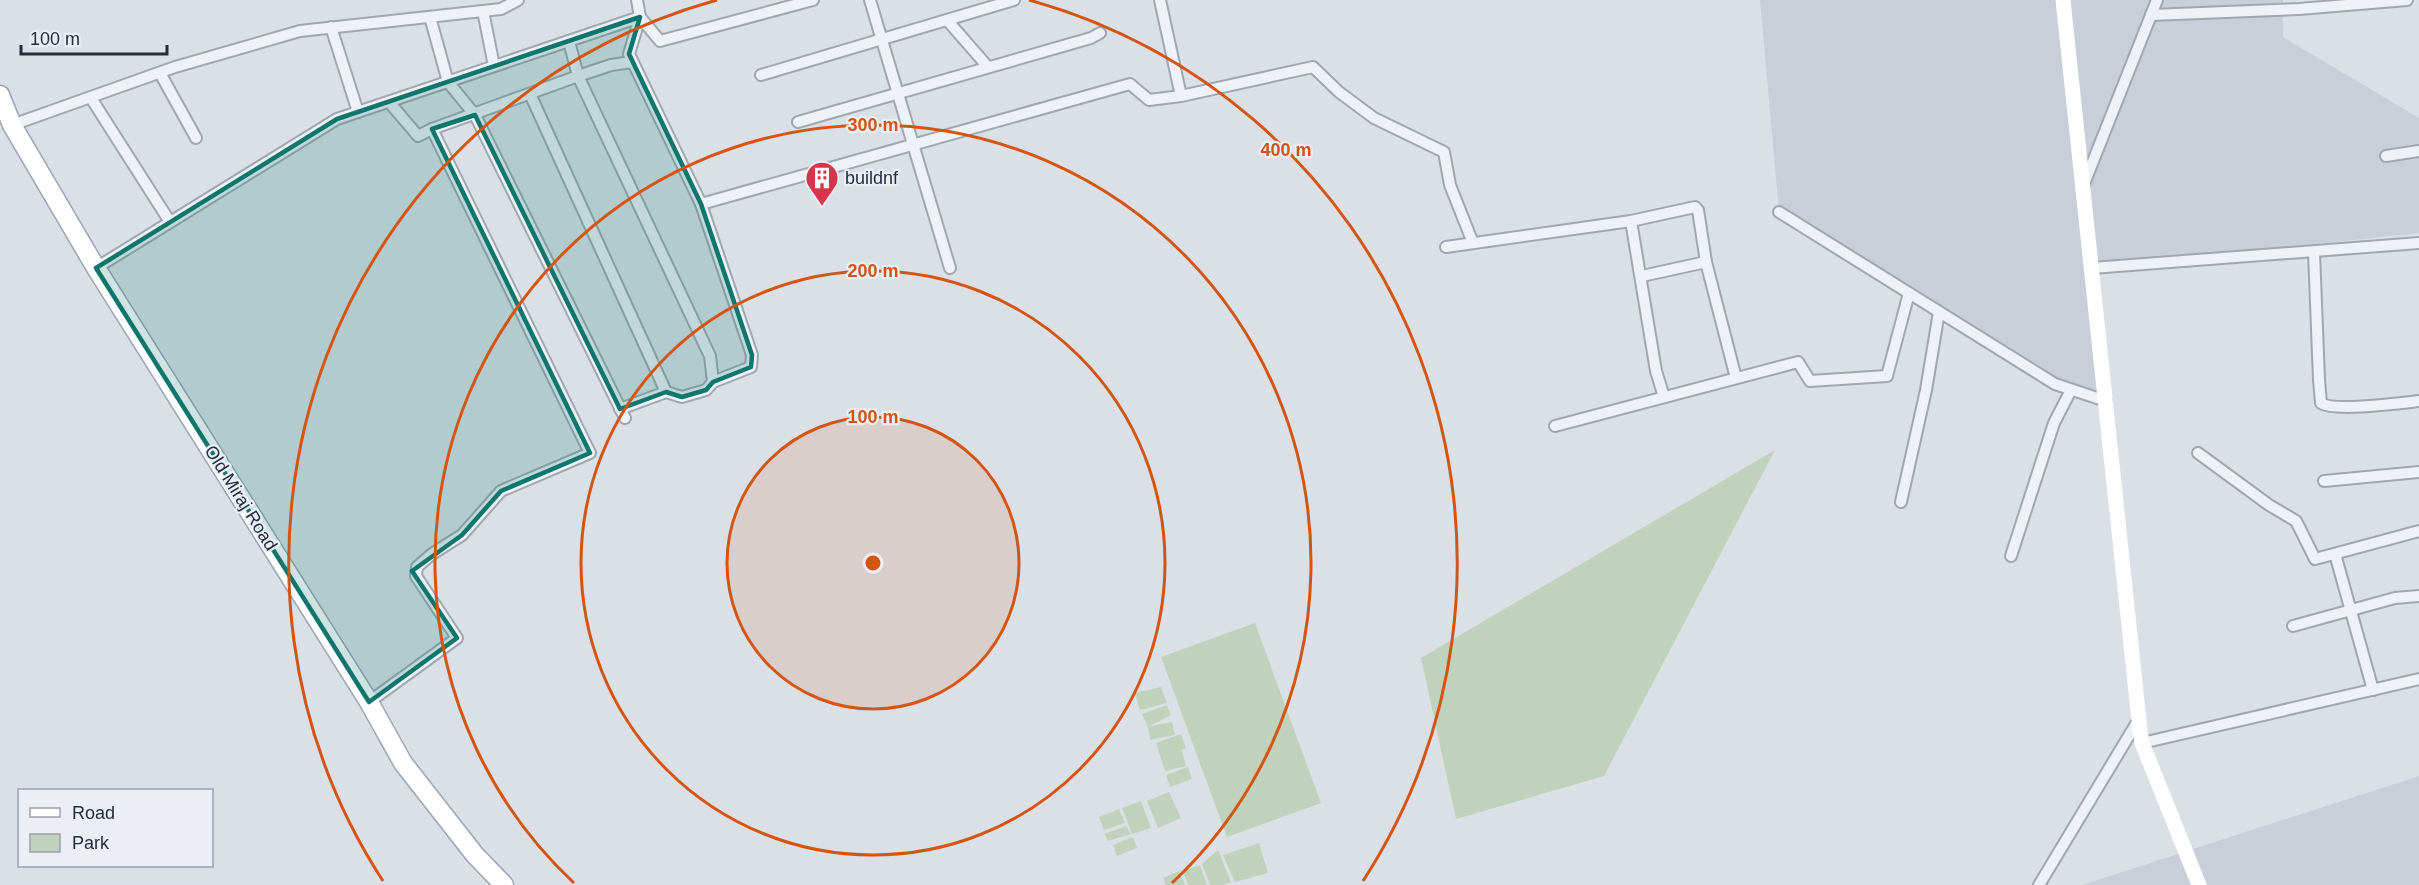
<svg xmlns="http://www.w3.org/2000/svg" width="2419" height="885" viewBox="0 0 2419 885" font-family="Arial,sans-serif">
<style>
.built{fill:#c9cfd9}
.green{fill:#c1d2bc}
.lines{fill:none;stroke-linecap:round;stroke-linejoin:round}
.minor-casing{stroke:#a0a7b1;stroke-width:14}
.primary-casing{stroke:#9aa4b3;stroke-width:21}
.minor{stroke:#eef1f5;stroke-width:10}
.secondary{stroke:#fff;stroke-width:15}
.primary{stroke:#fff;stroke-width:18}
.marked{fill:#0f766e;fill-opacity:0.2;stroke:#0f766e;stroke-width:4.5;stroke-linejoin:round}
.ring{fill:none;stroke:#d45511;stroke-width:3}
.labels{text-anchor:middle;stroke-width:4.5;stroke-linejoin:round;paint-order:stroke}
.poi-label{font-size:18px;fill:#242d3e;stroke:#ebeff5;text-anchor:start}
.street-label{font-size:18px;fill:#242d3e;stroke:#ebeff5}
.centre{fill:#d45511;stroke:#ebeff5;stroke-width:3}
.ring-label{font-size:18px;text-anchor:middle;font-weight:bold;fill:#d45511;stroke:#ebeff5;stroke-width:4.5;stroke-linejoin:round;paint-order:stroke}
</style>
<rect width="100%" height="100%" fill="#dbe0e7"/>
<g class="built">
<path d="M1760 0H2283V37L2419 118V233L2092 268 2106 401 2055 384 1779 212Z"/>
<path d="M2419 776V885H2082Z"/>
</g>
<g class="green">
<path d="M1775 450 1604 776 1456 819 1421 658Z"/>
<path d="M1255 623 1321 803 1227 837 1161 657Z"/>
<path d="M1161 687 1167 703 1140 710 1135 693Z"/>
<path d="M1167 705 1171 715 1150 726 1172 722 1175 735 1150 740 1148 727 1142 714Z"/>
<path d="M1181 734 1186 748 1178 752 1182 751 1186 766 1165 771 1156 743Z"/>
<path d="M1188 767 1192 779 1170 787 1166 775Z"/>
<path d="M1169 792 1181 818 1158 828 1147 801Z"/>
<path d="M1141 801 1151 828 1132 834 1122 808Z"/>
<path d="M1119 809 1125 823 1104 830 1099 817Z"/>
<path d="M1126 826 1131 834 1108 841 1104 834Z"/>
<path d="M1133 837 1137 848 1117 856 1113 845Z"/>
<path d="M1259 843 1268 873 1235 882 1223 855Z"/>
<path d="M1218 850 1231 882 1224 885H1210L1202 864Z"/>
<path d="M1200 865 1207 885H1188L1183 871Z"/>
<path d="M1179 871 1185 885H1166L1163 878Z"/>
</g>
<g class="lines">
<g class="minor-casing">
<g id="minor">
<path d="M637 0 640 17 629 54 701 204 1130 84 1149 100 1181 96 1313 67 1339 92 1374 118 1444 152 1450 185 1473 243"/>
<path d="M870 0 950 268"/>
<path d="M1160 0 1181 96"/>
<path d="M483 11 494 66"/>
<path d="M2151 15 2299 9 2407 0"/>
<path d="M430 17 448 82 475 115 625 418"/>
<path d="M947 20 988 67"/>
<path d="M331 27 358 112"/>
<path d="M569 41 578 76 611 65 632 62"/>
<path d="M160 73 196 138"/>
<path d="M761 75 1014 0"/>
<path d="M530 94 666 392"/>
<path d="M91 98 170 222"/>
<path d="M798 122 1091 38 1100 33"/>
<path d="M12 125 175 67 300 31 501 9 518 0"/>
<path d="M432 129 578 76 710 356 713 382"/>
<path d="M2386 156 2419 151"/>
<path d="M2084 184 2157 0"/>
<path d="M1779 212 2055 384 2106 401"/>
<path d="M1631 221 1656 371 1664 397"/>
<path d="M1446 247 1631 221 1695 207 1698 210 1706 262 1736 378"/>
<path d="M2314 252 2319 380 2321 403C2333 412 2401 403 2419 401"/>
<path d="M96 268 337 119 640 17 660 41 813 0"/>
<path d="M2092 268 2419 243"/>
<path d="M1642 276 1706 262"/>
<path d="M620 409 666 392 682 397 706 390 713 382 751 367 752 355 701 204"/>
<path d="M1555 426 1798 362 1810 381 1887 376 1909 293"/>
<path d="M2198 453 2269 505 2296 521 2315 559 2419 531"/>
<path d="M2324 481 2419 472"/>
<path d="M1901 502 1926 390 1939 312"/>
<path d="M2335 554 2373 690"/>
<path d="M2011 556 2054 423 2071 390"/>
<path d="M2293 626 2395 598 2419 596"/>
<path d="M369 702 457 638 416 576 417 567 432 554 462 535 501 491 590 453 432 129 418 136 389 102"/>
<path d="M2142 743 2419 679"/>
<path d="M2039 885 2139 719"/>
</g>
</g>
<g class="primary-casing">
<path id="primary" d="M0 95 12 125 96 268 369 702 403 763 475 855 504 885"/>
</g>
<use href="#minor" class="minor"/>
<path class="secondary" d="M2063 0 2140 730 2142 743 2199 885"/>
<use href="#primary" class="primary"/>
</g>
<path class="marked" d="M640 17 629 54 701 204 752 355 751 367 713 382 706 390 682 397 666 392 620 409 475 115 432 129 590 453 501 491 462 535 412 571 457 638 369 702 96 268 337 119Z"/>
<circle cx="873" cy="563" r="146" fill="#d45511" fill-opacity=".12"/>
<g class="ring">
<circle cx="873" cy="563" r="146"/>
<circle cx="873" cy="563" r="292"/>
<path d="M574 883A438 438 0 1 1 1172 883"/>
<path d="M383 881A584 584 0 0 1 717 0M1029 0A584 584 0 0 1 1363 881"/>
</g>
<defs>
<g id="building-pin" transform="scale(1.725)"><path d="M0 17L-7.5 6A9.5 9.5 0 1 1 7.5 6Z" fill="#d7354b" stroke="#ebeff5"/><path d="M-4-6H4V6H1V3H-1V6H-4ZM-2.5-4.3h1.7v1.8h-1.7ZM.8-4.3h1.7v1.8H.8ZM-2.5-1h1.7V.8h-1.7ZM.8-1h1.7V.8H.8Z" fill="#fff"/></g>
</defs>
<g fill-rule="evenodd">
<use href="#building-pin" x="822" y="178"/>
</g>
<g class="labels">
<g class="poi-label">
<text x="845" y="184">buildnf</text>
</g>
<g class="street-label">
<text transform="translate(241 498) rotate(58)" y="6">Old Miraj Road</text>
</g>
</g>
<circle cx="873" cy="563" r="9" class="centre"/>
<g class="ring-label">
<text x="873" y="131">300 m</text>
<text x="1286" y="156">400 m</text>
<text x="873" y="277">200 m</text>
<text x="873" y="423">100 m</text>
</g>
<rect x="18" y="789" width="195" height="78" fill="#ebeff5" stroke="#9ba1ac" stroke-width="1.5"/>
<rect x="30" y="808" width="30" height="9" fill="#ffffff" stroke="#9ba1ac" stroke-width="1.5"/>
<text x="72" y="819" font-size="18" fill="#242d3e">Road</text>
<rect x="30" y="834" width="30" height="18" fill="#c1d2bc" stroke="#9ba1ac" stroke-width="1.5"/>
<text x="72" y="849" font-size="18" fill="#242d3e">Park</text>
<path d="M21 45v9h146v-9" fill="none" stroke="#242d3e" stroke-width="3"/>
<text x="30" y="45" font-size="18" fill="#242d3e" stroke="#ebeff5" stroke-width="4.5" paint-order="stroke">100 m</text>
</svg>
